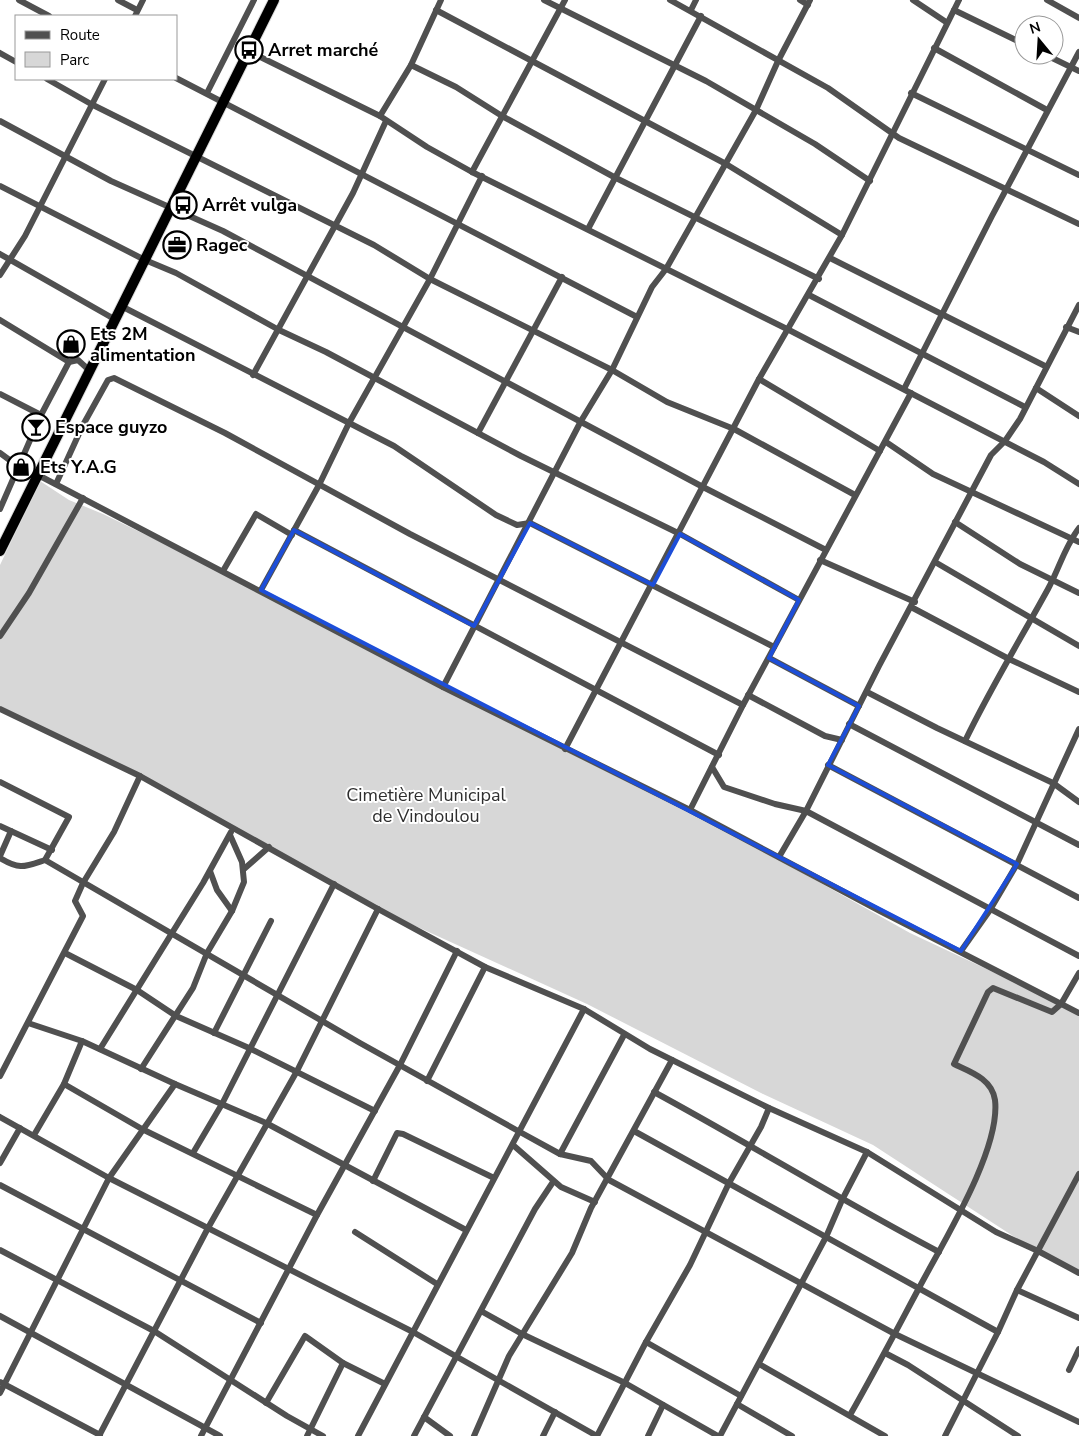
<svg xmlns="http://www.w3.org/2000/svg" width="1079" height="1436" viewBox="0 0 1079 1436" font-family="'Nunito Sans',sans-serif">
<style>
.green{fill:#d7d7d7}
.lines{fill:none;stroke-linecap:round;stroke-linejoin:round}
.trunk-casing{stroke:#dbdbdb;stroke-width:12}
.minor{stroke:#505050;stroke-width:6}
.trunk{stroke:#000;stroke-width:10}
.marked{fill:none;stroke:#1d4ed8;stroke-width:4;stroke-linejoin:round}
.labels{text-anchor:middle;stroke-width:4;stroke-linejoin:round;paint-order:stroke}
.poi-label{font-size:18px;font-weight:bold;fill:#000;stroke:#fff;text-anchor:start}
.park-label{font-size:18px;fill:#2e2e2e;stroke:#fff}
</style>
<rect width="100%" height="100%" fill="#fff"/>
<path class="green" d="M40 481 69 500 103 514 286 603 690 810 910 933 1061 1004 1079 1014V1273L1033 1249 873 1145 761 1093 587 1004 378 909 140 776 0 709V565Z"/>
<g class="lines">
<g class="trunk-casing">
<path id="trunk" d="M0 551 274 0"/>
</g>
<g class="minor">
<path d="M19 0 49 16"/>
<path d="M118 0 137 10"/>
<path d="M544 0 706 81 815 144 870 181"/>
<path d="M670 0 828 88 899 138 1079 224"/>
<path d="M800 0 808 5"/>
<path d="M913 0 946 22"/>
<path d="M1047 0 1079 18"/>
<path d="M436 10 726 164 842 235"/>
<path d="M691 10 696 0"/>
<path d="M954 10 1024 44"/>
<path d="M135 16 143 0"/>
<path d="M934 48 1047 110"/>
<path d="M248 51 380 116 427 147 472 172 789 330 1044 462 1079 484"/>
<path d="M0 53 16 62"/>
<path d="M1046 55 1079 71"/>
<path d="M411 65 456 87 502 116 614 177 819 279"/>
<path d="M176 78 637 317"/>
<path d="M47 79 91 104 374 245 430 279 612 370 667 402 734 429 855 495"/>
<path d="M207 93 254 0"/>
<path d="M911 93 1079 175"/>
<path d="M380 116 411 65 441 0"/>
<path d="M0 121 111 181 223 231 703 487 826 550"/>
<path d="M472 172 565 0"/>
<path d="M0 186 145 260 176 273 279 330 326 352 521 456 680 534 799 600"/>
<path d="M588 229 701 16"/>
<path d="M0 254 116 320"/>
<path d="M830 258 1045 366"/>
<path d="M0 275 25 236 105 79"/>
<path d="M809 295 1025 407"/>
<path d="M123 307 394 446 496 515 517 525 530 523 774 647"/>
<path d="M0 320 69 362 78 360 90 371"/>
<path d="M1066 327 1079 332"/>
<path d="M253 375 353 193 386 121"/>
<path d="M759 379 880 451"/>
<path d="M1036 388 1079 416"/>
<path d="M904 389 992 216 1079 52"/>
<path d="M0 394 41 415"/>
<path d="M478 433 562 277"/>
<path d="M886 442 933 474 1079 542"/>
<path d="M0 453 19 467"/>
<path d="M38 475 443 687 690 810 880 911 1079 1013"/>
<path d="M56 484 83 425 108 380 114 378 225 433 410 534 743 705"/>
<path d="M0 509 41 415 69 362"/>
<path d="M955 522 1020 564 1079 593"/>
<path d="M294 530 719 755"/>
<path d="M820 560 915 602"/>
<path d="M935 562 1079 646"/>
<path d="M223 571 256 514 292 535"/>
<path d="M261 590 319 485 349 423 430 279 482 176"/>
<path d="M911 607 1009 659 1079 692"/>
<path d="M0 636 29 593 83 498"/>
<path d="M769 658 859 706"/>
<path d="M443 687 581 421 612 370 652 287 666 269 756 110 778 61 810 0"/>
<path d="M867 692 937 728 1053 783 1079 802"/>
<path d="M748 695 825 736 842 740"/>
<path d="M0 709 140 776 378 909 485 967 584 1009 650 1049 769 1108 867 1152 996 1232 1038 1251 1079 1273"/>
<path d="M849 724 1079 845"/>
<path d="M965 741C990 689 1020 640 1048 589 1059 569 1065 546 1079 528"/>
<path d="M565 749 759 379 842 235 959 0"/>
<path d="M828 765 1079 898"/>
<path d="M712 767 724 787 775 804 806 811 1079 956"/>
<path d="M0 782 69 817 45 860"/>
<path d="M690 810 743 705 911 393"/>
<path d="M0 826 52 850"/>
<path d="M0 856 11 831"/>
<path d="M779 857 806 811 879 666 991 455 1005 441 1020 419 1079 305"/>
<path d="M0 858C20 870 24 867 45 860L360 1043 520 1132 560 1154 591 1161 609 1180 895 1334 1079 1422"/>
<path d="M244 869 269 847"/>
<path d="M210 871 217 890 232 911"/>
<path d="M961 951 990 910 1017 864 1079 729"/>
<path d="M65 953 137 990 176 1016 249 1048 375 1111"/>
<path d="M28 1023 82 1041 175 1084 266 1123 466 1230"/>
<path d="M214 1033 271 921"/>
<path d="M100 1049 203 883 231 832"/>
<path d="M141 1069 193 988 207 953 232 911 244 882 242 862 230 835"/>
<path d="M0 1076 83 916 75 901 83 883 114 832 140 776"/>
<path d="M427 1081 485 967"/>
<path d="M64 1084 142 1129 317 1215"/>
<path d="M654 1092C750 1144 842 1201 939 1252"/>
<path d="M0 1117 109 1178 413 1332 597 1436"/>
<path d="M634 1131 998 1332"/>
<path d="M34 1135 64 1084 82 1041"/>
<path d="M513 1145 561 1187 595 1202"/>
<path d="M193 1153 222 1104 334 884"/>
<path d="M560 1154 624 1035"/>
<path d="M0 1163 20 1128"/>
<path d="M373 1181 397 1133 403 1134 494 1178"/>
<path d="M0 1185 261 1323"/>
<path d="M355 1232 437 1284"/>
<path d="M0 1250 154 1331 287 1416 323 1436"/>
<path d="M1017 1290 1079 1318"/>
<path d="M481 1311 522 1334 625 1383 718 1436"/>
<path d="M0 1316 220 1436"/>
<path d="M646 1342 741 1396"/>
<path d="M885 1353 908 1365 1018 1436"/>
<path d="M759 1364 885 1436"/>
<path d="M1069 1370 1079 1349"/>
<path d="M0 1382 100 1435"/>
<path d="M0 1393 109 1178 175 1084"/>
<path d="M266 1403 305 1336 343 1363 385 1384"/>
<path d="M737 1404 792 1436"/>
<path d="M850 1415C874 1373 896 1331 919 1288 942 1244 1001 1150 995 1100 992 1079 971 1072 954 1064L988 992 993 988 1052 1012 1061 1004 1079 973"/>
<path d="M424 1417 450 1436"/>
<path d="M99 1436 208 1228 297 1071 378 909"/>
<path d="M201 1436 317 1215 400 1065 457 951"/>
<path d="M307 1436 343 1363"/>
<path d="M358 1436 584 1009"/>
<path d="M414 1436 535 1209 553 1182"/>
<path d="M474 1436 509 1356 572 1253 591 1208 672 1060"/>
<path d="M543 1436 555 1412"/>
<path d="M597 1436 646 1342 690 1265 729 1183 761 1127 769 1108"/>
<path d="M648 1436 663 1405"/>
<path d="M720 1436 826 1237 842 1200 867 1152"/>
<path d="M945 1436 998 1332 1017 1290 1079 1174"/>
</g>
<use href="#trunk" class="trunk"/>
</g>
<path class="marked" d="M530 523 653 585 680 534 799 600 769 658 859 706 828 765 1017 864 961 951 261 590 294 530 474 626Z"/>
<defs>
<g id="bus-ring" transform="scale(1.4375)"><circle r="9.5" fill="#fff" stroke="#000" stroke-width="1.5"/><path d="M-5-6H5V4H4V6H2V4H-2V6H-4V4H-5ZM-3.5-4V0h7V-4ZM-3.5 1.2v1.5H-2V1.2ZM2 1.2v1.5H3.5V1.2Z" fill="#000"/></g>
<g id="office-ring" transform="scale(1.4375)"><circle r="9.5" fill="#fff" stroke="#000" stroke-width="1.5"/><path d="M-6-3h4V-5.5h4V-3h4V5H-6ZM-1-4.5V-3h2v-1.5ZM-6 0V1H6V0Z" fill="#000"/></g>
<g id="shop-ring" transform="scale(1.4375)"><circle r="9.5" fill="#fff" stroke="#000" stroke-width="1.5"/><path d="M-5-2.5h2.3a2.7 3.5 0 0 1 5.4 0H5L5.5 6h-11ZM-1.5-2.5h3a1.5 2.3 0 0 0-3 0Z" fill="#000"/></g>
<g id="bar-ring" transform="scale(1.4375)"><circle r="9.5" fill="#fff" stroke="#000" stroke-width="1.5"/><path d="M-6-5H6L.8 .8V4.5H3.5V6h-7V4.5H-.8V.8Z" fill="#000"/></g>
</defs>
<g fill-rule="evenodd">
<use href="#bus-ring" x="249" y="50"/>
<use href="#bus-ring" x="183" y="205"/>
<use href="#office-ring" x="177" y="245"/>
<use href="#shop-ring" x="71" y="344"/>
<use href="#bar-ring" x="36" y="427"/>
<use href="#shop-ring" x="21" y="467"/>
</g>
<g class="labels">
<g class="poi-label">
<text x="268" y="56">Arret marché</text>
<text x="202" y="211">Arrêt vulga</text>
<text x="196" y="251">Ragec</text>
<text x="90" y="340">Ets 2M<tspan x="90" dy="21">alimentation</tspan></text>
<text x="55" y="433">Espace guyzo</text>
<text x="40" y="473">Ets Y.A.G</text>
</g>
<g class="park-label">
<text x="426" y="801">Cimetière Municipal<tspan x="426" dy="21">de Vindoulou</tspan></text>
</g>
</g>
<rect x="15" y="15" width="162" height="65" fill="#ffffff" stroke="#999999"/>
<rect x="25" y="31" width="25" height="8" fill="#505050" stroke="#999999"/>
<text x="60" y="40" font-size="15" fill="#000000">Route</text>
<rect x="25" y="52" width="25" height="15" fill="#d7d7d7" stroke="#999999"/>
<text x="60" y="65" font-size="15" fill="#000000">Parc</text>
<g transform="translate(1039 40) rotate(342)"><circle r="24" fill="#ffffff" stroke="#999999"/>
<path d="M0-4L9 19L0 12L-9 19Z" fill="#000000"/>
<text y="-8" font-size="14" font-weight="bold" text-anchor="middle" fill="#000000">N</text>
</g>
</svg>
